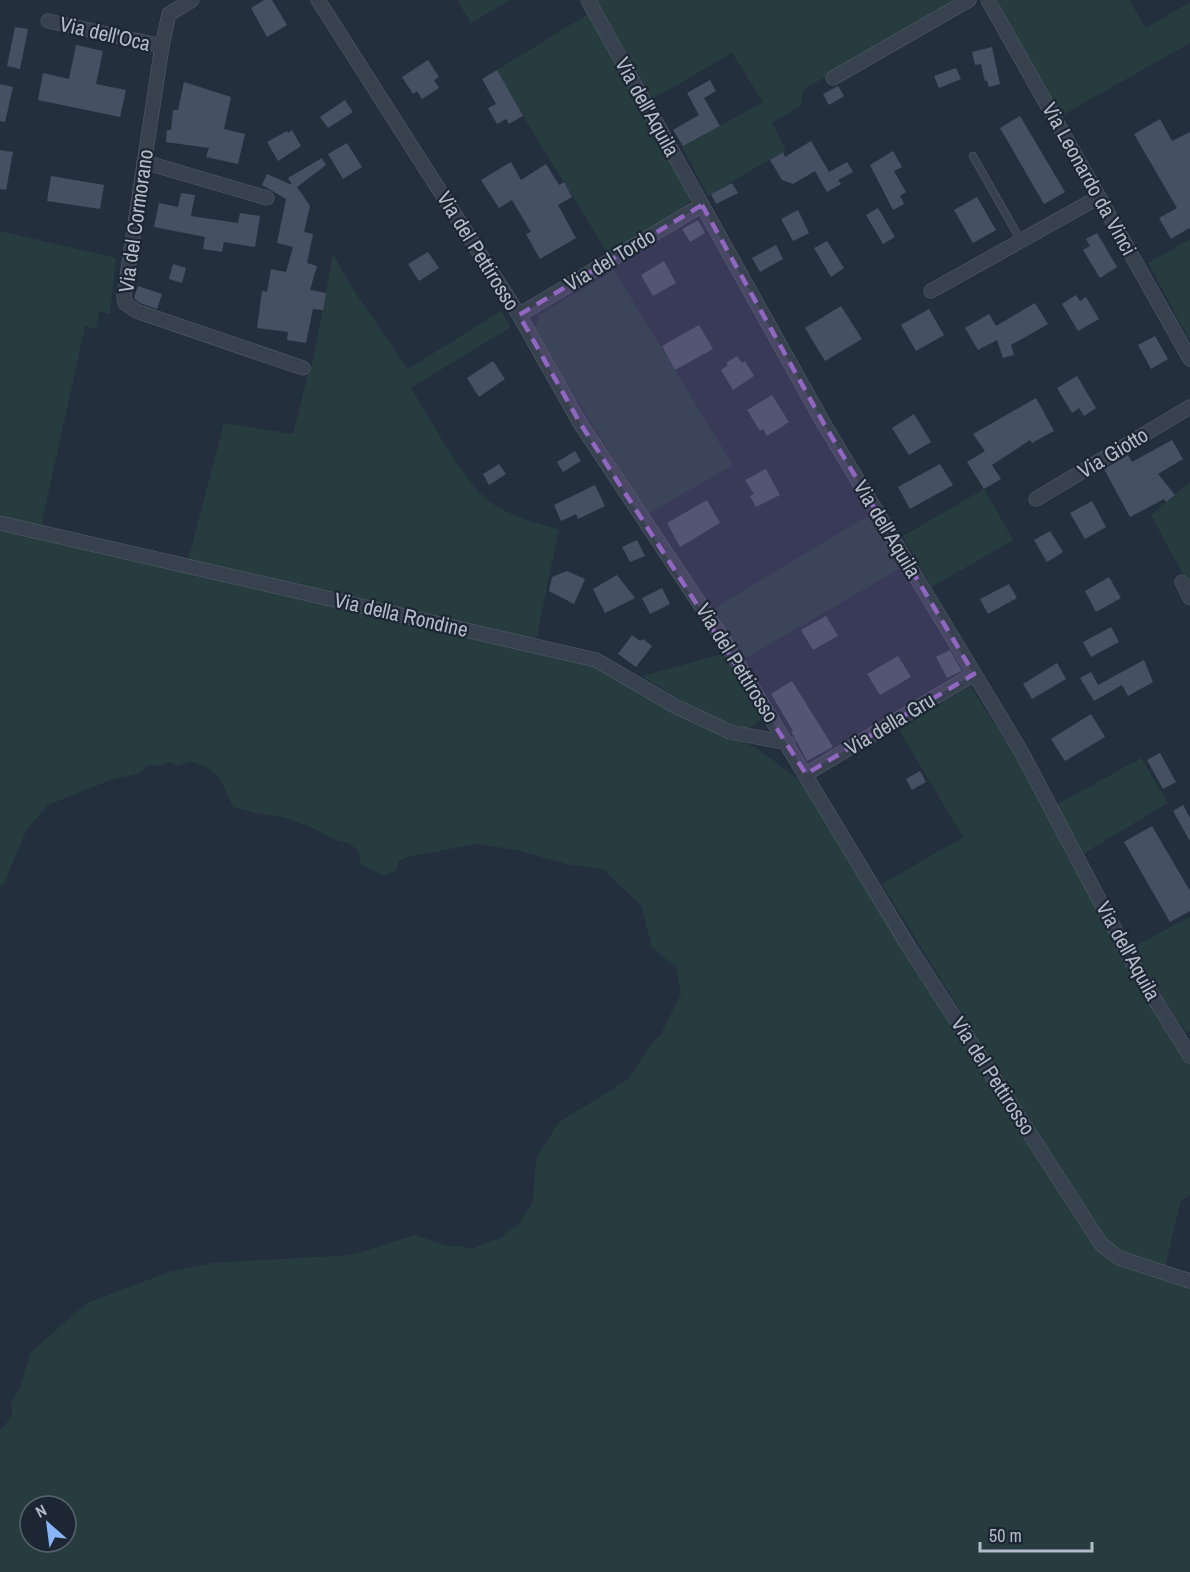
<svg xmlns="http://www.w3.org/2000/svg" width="1190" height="1572" viewBox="0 0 1190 1572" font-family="'Archivo Narrow',sans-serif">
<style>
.green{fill:#263c3f;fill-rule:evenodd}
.building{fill:#455162}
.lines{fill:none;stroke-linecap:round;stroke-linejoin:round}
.lane-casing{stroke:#565f6c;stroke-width:8}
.street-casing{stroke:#565f6c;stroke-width:15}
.lane{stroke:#38414e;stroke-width:7}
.street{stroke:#38414e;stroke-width:14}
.marked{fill:#9266c3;fill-opacity:0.2;stroke:#9266c3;stroke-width:4.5;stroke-dasharray:12 8;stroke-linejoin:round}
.labels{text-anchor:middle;stroke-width:4.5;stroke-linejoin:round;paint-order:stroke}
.street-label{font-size:21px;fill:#b4bcc9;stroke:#1d2633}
</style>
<rect width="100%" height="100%" fill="#242f3e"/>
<g class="green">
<path d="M457 0H510L471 23Z"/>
<path d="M596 0H957L803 90 801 106 772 123 786 150 708 196 682 147 763 102 732 53 653 99Z"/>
<path d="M997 0H1129L1146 28 1190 2V43L1061 116Z"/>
<path d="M588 14 691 199 685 207 608 254 523 116 497 70Z"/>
<path d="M0 231 116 258 110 314 99 311 96 329 85 326 41 527 0 517Z"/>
<path d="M1190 239V341L1148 263Z"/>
<path d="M333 254 352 288 408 369 501 311 511 327 411 388C431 419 462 481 490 502 503 512 543 527 559 529L536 640 188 560 224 423 293 434 307 378 313 360Z"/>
<path d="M614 270 733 465 648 514 553 362 534 328 537 324 539 315Z"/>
<path d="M1190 482V587L1151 515Z"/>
<path d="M984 489 1013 540 932 587 903 536Z"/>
<path d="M869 515 901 568 746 658 711 610Z"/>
<path d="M0 528 593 665 730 737 755 747 802 782 1116 1262 1125 1267 1190 1287V1572H0V1431L12 1416 11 1403 20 1387 31 1352 87 1303 169 1272 212 1263 351 1255 415 1235 444 1245 473 1248 500 1238 521 1221 533 1201 536 1159 558 1123 628 1079 652 1043 661 1034 681 994 676 967 652 947 641 906 603 869 566 864 517 850 476 844 408 857 398 861 396 871 383 876 361 864 358 851 349 843 335 840 313 828 283 817 261 814 233 807C219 777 223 772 189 761L179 766 169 762 160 766 150 765 137 774 113 779 48 805 27 829 4 883 0 887ZM30 1506H66V1542H30Z"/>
<path d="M722 654 760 715V720L749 728 738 729 707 716 642 676Z"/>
<path d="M970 686 1017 758 1127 962 1190 1064V1195L1181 1200 1165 1267C1142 1260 1123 1255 1105 1239L972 1034 955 1002 882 884 963 837 899 730Z"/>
<path d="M1141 758 1168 803 1081 855 1056 805Z"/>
<path d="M1190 917V1031L1186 1033 1131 948Z"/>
</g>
<g class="building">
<path d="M264 0H272L287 25 267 37 251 8Z"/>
<path d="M15 27 28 29 20 69 7 66Z"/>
<path d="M76 45 103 51 96 84 126 90 120 117 38 100 43 73 69 79Z"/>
<path d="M992 47 1000 84 989 87 987 81H985L981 64 975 65 972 52Z"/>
<path d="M428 60 439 77 434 80 439 88 422 99 417 91 413 94 402 77Z"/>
<path d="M956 68 961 79 939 88 934 76Z"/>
<path d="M497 70 523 116 509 124 506 119 497 124 488 108 496 104 482 79Z"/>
<path d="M710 80 716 91 704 98 720 126 683 146 673 130 699 115 687 93Z"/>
<path d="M184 82 231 97 224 129 245 134 238 164 206 157 209 148 166 142 167 130H171L173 110H178Z"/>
<path d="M0 84 13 87 5 122 0 121Z"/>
<path d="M838 86 844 96 829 105 823 94Z"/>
<path d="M345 100 353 112 328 128 320 117Z"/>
<path d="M1020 116 1065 192 1044 204 1000 128Z"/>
<path d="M1160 119 1172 141 1190 132V230L1189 228 1171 239 1159 218 1177 208 1134 134Z"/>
<path d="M292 130 301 146 278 161 267 142 287 131 288 133Z"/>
<path d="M811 141 829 172 847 162 853 172 838 180 841 184 827 192 815 171 793 184 782 180 770 160 783 152 785 157Z"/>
<path d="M347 143 362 167 343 179 328 154Z"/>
<path d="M0 150 13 152 6 190 0 189Z"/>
<path d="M893 151 902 167 894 171 906 192 900 196 904 204 893 210 870 165Z"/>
<path d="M322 158 326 165 297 187 310 206 304 232 313 234 307 263 317 266 310 290 326 293 323 310 313 309 306 343 287 340 288 332 257 328 262 291 267 292 271 269 286 272 293 247 277 243 286 199 262 185 267 174 292 185 288 178Z"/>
<path d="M511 162 521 180 546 164 559 185 564 182 572 197 558 205 576 238 540 259 526 234 531 232 512 200 499 208 481 180Z"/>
<path d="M51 176 104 185 100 209 47 201Z"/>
<path d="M732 183 738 193 716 204 711 194Z"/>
<path d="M181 193 195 195 191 216 238 223 240 213 260 216 255 247 224 242 222 252 203 249 205 237 154 227 159 203 178 207Z"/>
<path d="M977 197 996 230 973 243 954 210Z"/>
<path d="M878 208 895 237 883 244 866 215Z"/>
<path d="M798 210 809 233 793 241 781 219Z"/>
<path d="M698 220 705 233 690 242 682 229Z"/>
<path d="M1097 233 1117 267 1100 278 1083 250 1090 246 1086 239Z"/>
<path d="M827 241 844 268 831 277 814 248Z"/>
<path d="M776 245 783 259 760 272 752 258Z"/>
<path d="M428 252 439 268 419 281 408 264Z"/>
<path d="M664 261 676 283 653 296 641 275Z"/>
<path d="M173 264 186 268 182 283 169 279Z"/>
<path d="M138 286 162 294 157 309 140 303 134 298Z"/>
<path d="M1076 295 1080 301 1086 297 1099 319 1078 331 1062 304Z"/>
<path d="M1035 303 1048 324 1011 345 1014 355 1003 358 997 340 978 350 965 328 989 314 996 326Z"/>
<path d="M841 306 862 339 825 361 805 328Z"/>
<path d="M929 309 944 335 916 351 901 325Z"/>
<path d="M699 325 713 349 675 370 662 346Z"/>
<path d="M1155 336 1168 359 1151 369 1138 345Z"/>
<path d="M737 356 742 363 745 361 754 376 733 390 721 370 728 365 726 363Z"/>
<path d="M493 361 505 379 479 397 467 378Z"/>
<path d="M1077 376 1096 408 1084 416 1079 408 1072 413 1057 388Z"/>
<path d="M772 395 789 422 767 436 763 429 760 431 747 410Z"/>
<path d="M1036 398 1054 431 1032 443 1030 440 992 465 1001 479 984 489 967 462 985 451 973 434Z"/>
<path d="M914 414 931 442 909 455 892 428Z"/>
<path d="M1172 440 1183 459 1158 474 1175 495 1166 502 1164 499 1130 517 1104 469 1128 455 1132 462Z"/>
<path d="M575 451 581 461 563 472 557 462Z"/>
<path d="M499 464 506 474 489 485 483 474Z"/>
<path d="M940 464 953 485 910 509 898 487Z"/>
<path d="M766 469 780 495 756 507 750 496 754 494 745 480Z"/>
<path d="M595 485 605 506 578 519 576 514 561 521 554 505Z"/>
<path d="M707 500 720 523 680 547 667 523Z"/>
<path d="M1092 501 1106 527 1085 539 1070 513Z"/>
<path d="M1050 531 1063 552 1047 562 1034 540Z"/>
<path d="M637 540 645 556 630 562 622 547Z"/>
<path d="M567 571 585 579 574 604 549 591 552 577Z"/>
<path d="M617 575 635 598 605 613 593 589Z"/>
<path d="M1109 577 1121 598 1096 612 1085 591Z"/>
<path d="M1009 584 1017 598 988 614 980 599Z"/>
<path d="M662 588 670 604 650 614 642 598Z"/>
<path d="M826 616 838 636 813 650 801 630Z"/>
<path d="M1111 627 1119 642 1091 657 1083 642Z"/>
<path d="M632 635 640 641 643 639 652 646 636 667 618 654Z"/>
<path d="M950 650 962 671 947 678 936 657Z"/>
<path d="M898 656 911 677 880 695 867 674Z"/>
<path d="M1144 660 1153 682 1128 696 1122 685 1094 701 1080 678 1091 672 1098 685Z"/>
<path d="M1057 663 1066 679 1032 699 1023 684Z"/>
<path d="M792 681 833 747 807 761 791 731H793L771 694Z"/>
<path d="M1091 714 1105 737 1065 761 1051 739Z"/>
<path d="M1160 753 1176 782 1163 789 1147 760Z"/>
<path d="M920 771 926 782 912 790 906 779Z"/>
<path d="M1183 805 1190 818V841L1173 811Z"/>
<path d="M1152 826 1190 891V911L1170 922 1124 842Z"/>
</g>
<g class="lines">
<g class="lane-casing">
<path id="lane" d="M973 156 1021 241"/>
</g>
<g class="street-casing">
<g id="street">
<path d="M192 0 169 14 162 46 124 296 125 303 136 311 303 368"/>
<path d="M318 0 519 315 580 423 723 639 909 947 1101 1244 1119 1258 1190 1281"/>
<path d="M588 0 824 424 1022 753 1133 964 1190 1056"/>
<path d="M988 0 1190 359"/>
<path d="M48 21 162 46"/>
<path d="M833 78 969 0"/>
<path d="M144 162 267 198"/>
<path d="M931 291 1099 197"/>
<path d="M519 315 702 205"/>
<path d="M1036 499 1190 407"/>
<path d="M0 523 596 660 675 706 730 732 788 743"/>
<path d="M1182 582 1190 598"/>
<path d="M806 774 974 674"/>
</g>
</g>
<use href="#lane" class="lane"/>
<use href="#street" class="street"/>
</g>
<path class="marked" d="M702 205 824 424 974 674 806 774 580 423 519 315Z"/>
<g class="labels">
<g class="street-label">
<text transform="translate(105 34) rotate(13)" y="7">Via dell'Oca</text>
<text transform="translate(647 107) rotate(61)" y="7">Via dell'Aquila</text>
<text transform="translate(1089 179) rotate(61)" y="7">Via Leonardo da Vinci</text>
<text transform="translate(136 221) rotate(-82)" y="7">Via del Cormorano</text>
<text transform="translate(478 251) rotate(58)" y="7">Via del Pettirosso</text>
<text transform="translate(610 260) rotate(-31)" y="7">Via del Tordo</text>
<text transform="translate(1113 453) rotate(-31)" y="7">Via Giotto</text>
<text transform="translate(887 529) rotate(59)" y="7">Via dell'Aquila</text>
<text transform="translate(401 615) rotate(13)" y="7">Via della Rondine</text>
<text transform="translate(737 663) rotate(58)" y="7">Via del Pettirosso</text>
<text transform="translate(890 724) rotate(-31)" y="7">Via della Gru</text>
<text transform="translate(1128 951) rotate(61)" y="7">Via dell'Aquila</text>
<text transform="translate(993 1076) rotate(57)" y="7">Via del Pettirosso</text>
</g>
</g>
<g transform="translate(48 1524) rotate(332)"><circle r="28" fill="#1d2633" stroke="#59626f" stroke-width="1.5"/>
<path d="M0-4.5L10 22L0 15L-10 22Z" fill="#8ab4f8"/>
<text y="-9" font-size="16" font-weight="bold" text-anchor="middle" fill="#b4bcc9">N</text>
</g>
<path d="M980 1542v9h112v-9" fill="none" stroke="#b4bcc9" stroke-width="3"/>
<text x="989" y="1542" font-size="18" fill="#b4bcc9" stroke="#1d2633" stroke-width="4.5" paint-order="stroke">50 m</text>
</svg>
